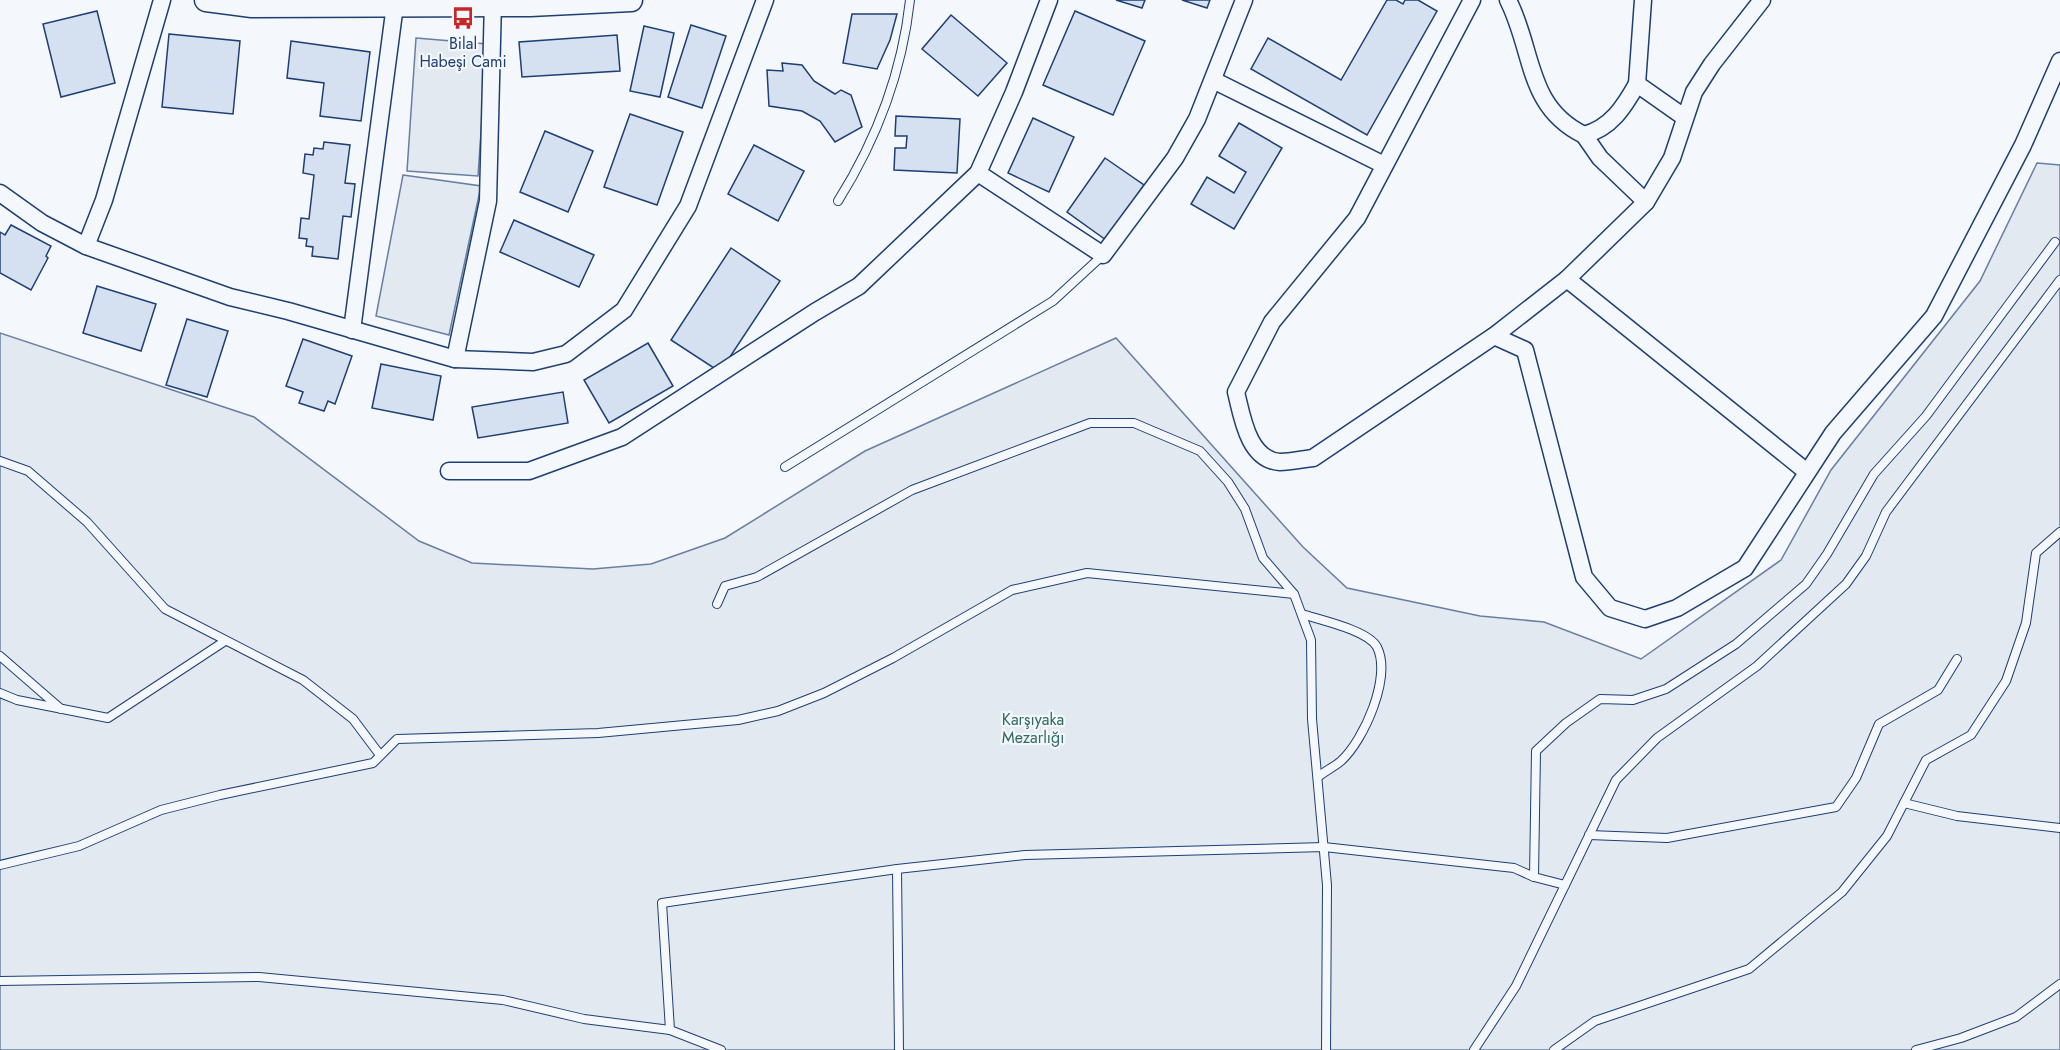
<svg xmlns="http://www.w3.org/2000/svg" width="2060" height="1050" viewBox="0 0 2060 1050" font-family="Jost,sans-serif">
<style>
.green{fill:#e3e9f0;stroke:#687fa3;stroke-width:1.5}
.building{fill:#d5e0f0;stroke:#1d3f73;stroke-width:1.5}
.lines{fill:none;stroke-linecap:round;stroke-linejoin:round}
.lane-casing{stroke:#1d3f73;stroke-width:10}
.street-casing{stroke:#1d3f73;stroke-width:19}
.secondary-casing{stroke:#1d3f73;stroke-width:25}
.lane{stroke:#f4f7fb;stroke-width:8}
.street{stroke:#f4f7fb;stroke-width:16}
.secondary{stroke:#f4f7fb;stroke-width:22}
.labels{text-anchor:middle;stroke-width:4.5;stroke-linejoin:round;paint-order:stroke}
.poi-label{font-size:16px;fill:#1d3f73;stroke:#f4f7fb}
.park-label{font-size:16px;fill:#2c6c60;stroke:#f4f7fb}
</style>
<rect width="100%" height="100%" fill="#f4f7fb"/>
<g class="green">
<path d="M416 38 487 44 478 176 407 171Z"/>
<path d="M2037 163 2060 165V1050H0V333L254 417 419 541 472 563 593 569 651 564 725 538 865 451 1116 338 1303 547 1347 588 1480 616 1544 622 1641 659 1781 560 1831 470 1980 281Z"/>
<path d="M403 175 481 186 449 335 376 316Z"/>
</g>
<g class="building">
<path d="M1116 0H1145L1142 8Z"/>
<path d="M1182 0H1210L1207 8Z"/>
<path d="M1387 0H1396L1403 4 1405 0H1418L1437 11 1367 135 1251 69 1268 38 1341 80Z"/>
<path d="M97 11 115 83 61 97 43 24Z"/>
<path d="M1075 11 1145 41 1113 115 1043 85Z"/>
<path d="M852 14H897L890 40 877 69 843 63Z"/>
<path d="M951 15 1007 63 978 96 922 49Z"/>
<path d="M691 25 726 36 702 108 668 97Z"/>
<path d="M644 26 674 33 660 97 630 91Z"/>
<path d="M169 34 240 41 233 114 162 107Z"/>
<path d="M617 35 620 71 522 77 519 42Z"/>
<path d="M291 41 370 52 361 121 320 116 324 83 287 78Z"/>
<path d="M782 63 802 65 814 81 835 94 841 90 851 95 862 127 835 142 820 121 802 111 769 106 767 70 783 71Z"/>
<path d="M630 114 683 132 657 205 604 187Z"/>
<path d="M896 116 960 119 957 173 894 170 895 148H906L907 136H895Z"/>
<path d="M1033 118 1074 137 1049 192 1008 173Z"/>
<path d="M1239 123 1282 148 1234 229 1191 204 1207 177 1234 193 1246 172 1219 156Z"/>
<path d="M545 131 593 151 568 212 520 192Z"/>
<path d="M324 142 350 145 345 183 355 184 351 217 343 216 338 259 312 256 313 247 306 246 307 239 299 238 301 218 309 219 314 175 303 173 305 154 313 155 314 148 323 149Z"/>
<path d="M754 145 804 171 778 221 728 194Z"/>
<path d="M1105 158 1144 185 1106 240 1067 212Z"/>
<path d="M514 220 594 255 579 287 500 252Z"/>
<path d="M11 225 51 246 46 256 48 258 31 290 0 273V232L5 235Z"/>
<path d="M731 248 780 281 720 372 671 340Z"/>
<path d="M97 286 156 304 141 351 83 333Z"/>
<path d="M187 319 228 331 207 397 166 385Z"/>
<path d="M303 339 352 356 335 404 328 401 324 411 299 403 303 392 286 386Z"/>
<path d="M648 343 673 386 609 423 584 380Z"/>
<path d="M381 364 441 376 433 420 372 408Z"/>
<path d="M563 392 568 423 478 438 472 407Z"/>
</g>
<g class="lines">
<g class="lane-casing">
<g id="lane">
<path d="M838 201C877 139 902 73 910 0"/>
<path d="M0 461 28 471 87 522 165 609 303 680 353 719 380 755"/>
<path d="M785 467 1053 301 1103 255"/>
<path d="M717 604 725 586 757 577 912 490 1090 423H1134L1200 451 1228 482 1245 509 1263 558 1294 594"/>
<path d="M1302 614C1320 620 1368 630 1377 647 1392 677 1364 740 1341 761 1334 767 1325 771 1318 777"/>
<path d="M0 656 61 709"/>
<path d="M0 693 17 700 108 718 225 641"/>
<path d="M1904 803 1957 816 2060 828"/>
<path d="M1589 835 1667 838 1836 807 1856 778 1879 724 1938 690 1957 659"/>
<path d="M0 865 79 846 161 810 220 795 373 763 397 739 598 733 738 720 778 711 824 693 893 658 1012 590 1087 573 1294 594 1311 640 1312 719 1327 885 1326 1050"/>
<path d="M897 869 899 1050"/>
<path d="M1534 877 1536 751 1566 723 1600 699 1633 700 1666 689 1736 644 1806 584 1827 554 1874 474 1926 416 2055 242"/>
<path d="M0 981 259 977 503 1000 584 1019 670 1030 721 1050"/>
<path d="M670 1030 662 903 897 869 1025 855 1324 847 1514 868 1534 877 1565 885"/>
<path d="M1474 1050 1516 986 1616 780 1657 738 1757 666 1846 584 1866 556 1886 512 2060 280"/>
<path d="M1554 1050 1595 1021 1749 969 1842 892 1887 836 1926 760 1971 735 2006 681 2026 623 2036 553 2060 532"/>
<path d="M1916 1050 1961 1038 2016 1017 2060 984"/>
</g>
</g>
<g class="street-casing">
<g id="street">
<path d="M1472 0 1357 218 1272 322 1236 392C1242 416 1248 460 1280 462 1291 462 1303 459 1313 458L1494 336 1567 279 1646 202 1672 158 1694 92 1712 64 1762 0"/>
<path d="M1508 0C1534 51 1526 107 1584 135 1611 128 1624 107 1637 84"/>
<path d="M1643 0 1637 84 1684 117"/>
<path d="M1213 80 1384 165"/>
<path d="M1584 135 1600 158 1646 202"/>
<path d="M978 173 1103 255 1175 158 1197 119 1244 0"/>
<path d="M0 193 42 223 86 246 230 297 288 311 455 359 533 362 566 354 624 310 688 206 765 0"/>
<path d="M86 246 104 200 162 0"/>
<path d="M1567 279 1807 472"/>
<path d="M352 330 395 5"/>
<path d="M1494 336 1525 350 1584 577 1610 608 1645 619 1677 608 1745 568 1833 433 1934 316 2023 145 2060 61"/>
<path d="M455 359 488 201 493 0"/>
<path d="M449 471H529L622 437 815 312 859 286 978 173 1014 92 1049 0"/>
</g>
</g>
<g class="secondary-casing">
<path id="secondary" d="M206 0 252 6 530 5 631 0"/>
</g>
<use href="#lane" class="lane"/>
<use href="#street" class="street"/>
<use href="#secondary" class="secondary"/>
</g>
<defs>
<g id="bus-bare" transform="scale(1.8)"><path d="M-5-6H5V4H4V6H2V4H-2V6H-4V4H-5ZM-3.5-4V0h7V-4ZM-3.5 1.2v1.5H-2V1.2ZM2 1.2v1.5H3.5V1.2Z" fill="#c62828" stroke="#f4f7fb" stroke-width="2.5" paint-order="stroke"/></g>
</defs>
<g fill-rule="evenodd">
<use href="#bus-bare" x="463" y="18"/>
</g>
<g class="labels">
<g class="poi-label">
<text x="463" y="49">Bilal<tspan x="463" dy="18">Habeşi Cami</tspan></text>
</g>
<g class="park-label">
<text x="1033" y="725">Karşıyaka<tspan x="1033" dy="18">Mezarlığı</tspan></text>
</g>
</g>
</svg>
